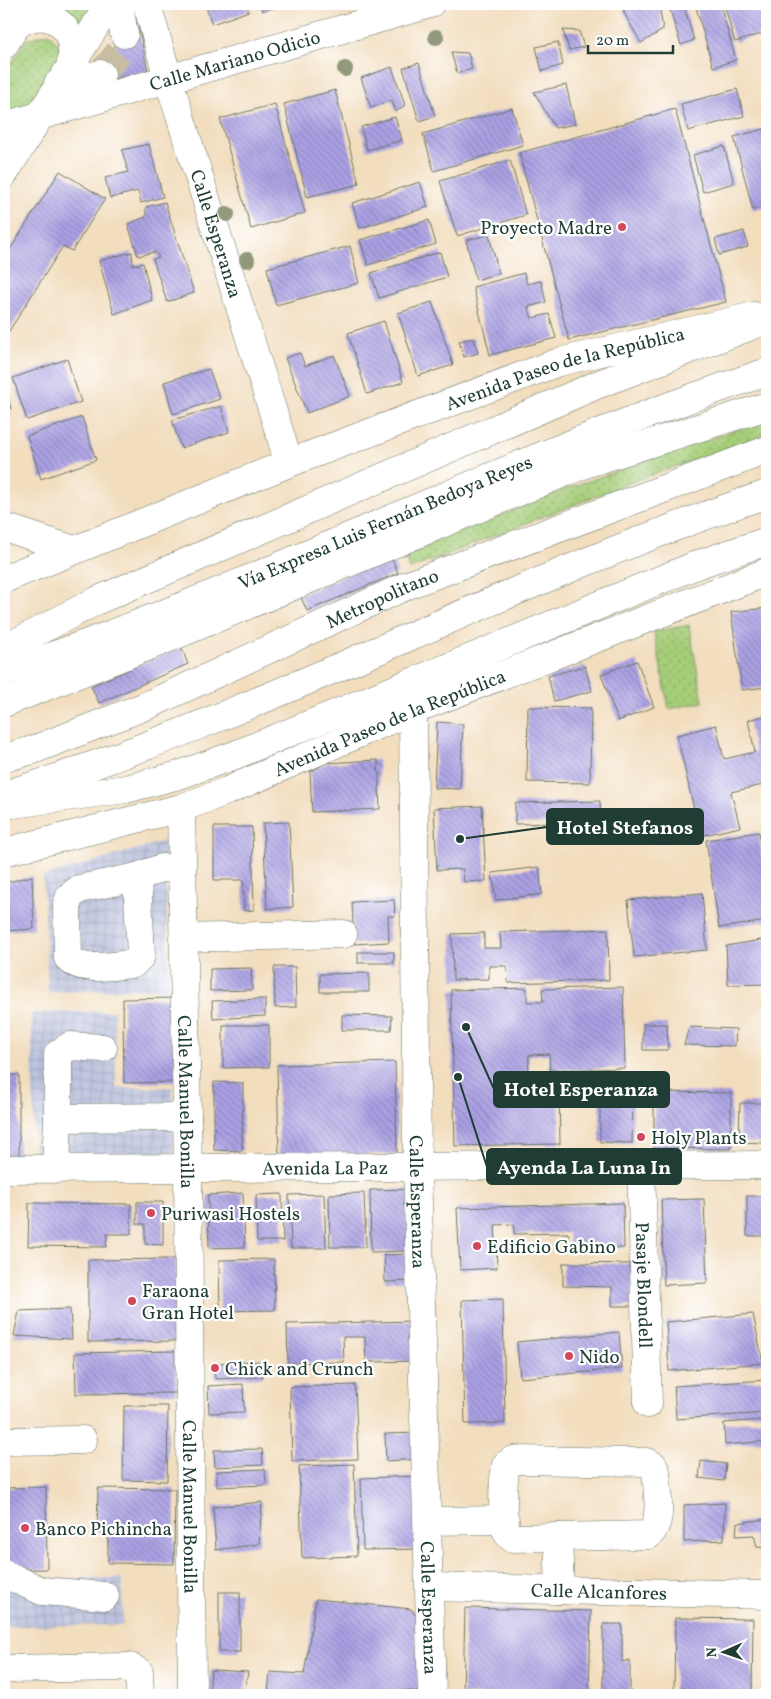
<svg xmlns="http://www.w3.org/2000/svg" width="771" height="1699" viewBox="0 0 771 1699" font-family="Vollkorn,serif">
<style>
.industrial{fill:url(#industrial-grid)}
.grass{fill:url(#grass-dots);stroke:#628656}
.building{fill:url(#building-back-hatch)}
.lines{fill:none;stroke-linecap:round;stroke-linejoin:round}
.minor-tunnel{stroke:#c8bda2;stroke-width:28;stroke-dasharray:28 14;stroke-linecap:butt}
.minor-casing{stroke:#697564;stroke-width:29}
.major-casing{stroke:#697564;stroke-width:29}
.highway-casing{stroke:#697564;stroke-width:29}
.minor{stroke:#fff;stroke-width:28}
.major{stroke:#fff;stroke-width:28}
.highway{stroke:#fff;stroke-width:28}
.tree{fill:#91997b}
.poi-dot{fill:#d1495b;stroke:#fff;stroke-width:2}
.labels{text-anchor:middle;stroke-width:4.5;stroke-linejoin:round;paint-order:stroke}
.street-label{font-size:19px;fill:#1f3d34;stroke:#fff}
.poi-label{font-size:19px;fill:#1f3d34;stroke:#fff;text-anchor:start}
.leader{fill:none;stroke:#1f3d34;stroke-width:2}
.callout-dot{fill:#1f3d34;stroke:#fff;stroke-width:2}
.callout{fill:#1f3d34;stroke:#1f3d34;stroke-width:2}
.callout-label{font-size:20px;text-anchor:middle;font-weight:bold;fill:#fff}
</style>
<defs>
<pattern id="industrial-grid" width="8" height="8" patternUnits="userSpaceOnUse" patternTransform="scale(1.25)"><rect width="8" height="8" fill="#bdc3de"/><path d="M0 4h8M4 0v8" fill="none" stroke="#a2a8bf"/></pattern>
<pattern id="grass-dots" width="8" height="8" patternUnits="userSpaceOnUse" patternTransform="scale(1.25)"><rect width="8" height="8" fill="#a6ce79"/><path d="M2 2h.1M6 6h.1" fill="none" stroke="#87a864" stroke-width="1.8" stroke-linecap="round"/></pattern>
<pattern id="building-back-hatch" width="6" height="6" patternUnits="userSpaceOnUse" patternTransform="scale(1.25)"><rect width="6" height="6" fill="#aba0e4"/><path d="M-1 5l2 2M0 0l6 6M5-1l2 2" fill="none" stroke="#8b84ba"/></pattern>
</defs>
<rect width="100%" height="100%" fill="#fff"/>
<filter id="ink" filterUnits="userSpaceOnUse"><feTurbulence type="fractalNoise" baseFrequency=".02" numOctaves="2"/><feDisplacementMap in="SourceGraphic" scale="10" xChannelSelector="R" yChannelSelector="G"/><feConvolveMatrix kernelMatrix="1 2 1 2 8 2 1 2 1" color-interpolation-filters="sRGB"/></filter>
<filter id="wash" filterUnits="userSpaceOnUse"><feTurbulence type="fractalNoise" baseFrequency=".0096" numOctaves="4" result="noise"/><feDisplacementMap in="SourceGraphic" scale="20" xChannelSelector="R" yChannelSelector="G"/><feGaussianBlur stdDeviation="1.12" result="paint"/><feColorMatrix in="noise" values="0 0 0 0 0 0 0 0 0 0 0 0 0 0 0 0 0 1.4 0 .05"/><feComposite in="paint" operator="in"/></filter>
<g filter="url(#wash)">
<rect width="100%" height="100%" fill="#f2ddbd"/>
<g class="industrial">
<path d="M164 841 170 988 48 992 43 877Z"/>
<path d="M114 1011 116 1088 172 1087 174 1152 35 1155 31 1013Z"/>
<path d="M122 1578 123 1625 4 1626V1579Z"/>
</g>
<g class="grass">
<path d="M50 4H98L82 36 46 10Z"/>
<path d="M49 33 60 47 62 55 27 113 4 114V75L27 39Z"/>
<path d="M767 419V434L629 483 410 569 405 554 571 487Z"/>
<path d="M689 625 703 702 669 709 654 632Z"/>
</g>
<g id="blocks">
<g class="building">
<path d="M205 4H246L249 11 212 24Z"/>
<path d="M260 4H286L262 11Z"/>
<path d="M635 4H659L663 30 641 43 623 11Z"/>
<path d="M695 4H720L736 60 713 67Z"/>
<path d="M724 4H767V32L735 42Z"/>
<path d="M684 6 694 40 681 45 670 10Z"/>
<path d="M136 16 148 71 102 82 98 69Z"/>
<path d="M563 30 579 31 584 47 569 50Z"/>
<path d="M558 42 563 65 542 71 536 47Z"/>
<path d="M451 52 468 53 472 69 457 73Z"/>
<path d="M419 63 435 116 419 121 403 68Z"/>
<path d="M392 67 405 105 396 112 392 100 371 108 361 78Z"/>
<path d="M566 85 575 124 555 128 534 92Z"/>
<path d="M737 89 744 116 688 131 681 104Z"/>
<path d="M335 90 359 184 307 197 284 104Z"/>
<path d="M275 104 305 213 251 229 220 119Z"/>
<path d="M512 108 523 145 434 171 423 134Z"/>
<path d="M675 109 726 302 569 340 519 153Z"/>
<path d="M395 117 402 140 367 150 361 127Z"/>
<path d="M764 129 767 141V206L753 210 734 137Z"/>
<path d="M149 144 163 197 141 203 138 191 110 198 105 178 128 172 122 150Z"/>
<path d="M724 146 734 183 703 192 693 155Z"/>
<path d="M510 160 526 215 457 236 440 181Z"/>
<path d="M60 171 105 199 72 251 63 246 4 339V259Z"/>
<path d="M420 182 428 207 360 228 352 203Z"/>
<path d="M165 202 194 293 167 302 153 259 159 257 155 252 138 256 128 224 146 217V207Z"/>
<path d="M429 220 436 244 368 265 360 240Z"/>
<path d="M744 231 748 247 719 255 715 239Z"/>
<path d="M489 235 499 273 476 280 466 240Z"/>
<path d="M350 246 359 283 276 305 267 268Z"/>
<path d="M132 252 133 265 143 263 152 300 114 314 99 261Z"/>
<path d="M440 252 447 277 379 298 371 273Z"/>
<path d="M524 273 527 284 541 281 546 302 528 307 532 318 549 314 556 338 490 355 473 287Z"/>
<path d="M432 302 453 365 418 376 398 313Z"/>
<path d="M384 321 403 382 367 394 348 333Z"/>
<path d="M474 338 478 353 464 357 459 341Z"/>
<path d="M300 353 305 366 334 355 350 396 307 413 285 358Z"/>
<path d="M67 359 81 402 27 420 13 378Z"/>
<path d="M209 369 220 399 173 414 164 382Z"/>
<path d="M4 384 11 409 4 411Z"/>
<path d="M221 406 229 432 181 448 172 420Z"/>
<path d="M82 417 96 460 41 479 27 436Z"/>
<path d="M4 458 7 459 5 472H4Z"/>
<path d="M391 556 398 573 307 611 300 595Z"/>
<path d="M767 608V687L742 690 731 612Z"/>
<path d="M181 647 188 664 99 703 91 686Z"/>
<path d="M637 661 654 707 618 721 601 674Z"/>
<path d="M585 666 592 691 554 701 548 676Z"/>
<path d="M528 707 591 708 590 783 527 782Z"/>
<path d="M767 715V802L763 785 731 792 740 827 700 836 677 735 716 725 724 759 755 752 748 720Z"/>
<path d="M437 722 463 724 460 789 434 788Z"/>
<path d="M378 760 380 809 312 812 310 772 326 763Z"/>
<path d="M600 801 601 822 515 824V803Z"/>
<path d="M482 806 486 881 464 882 463 869 437 870 434 808Z"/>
<path d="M289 822 293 907 267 909 263 823Z"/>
<path d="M214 827H252L254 910 244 911 243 880H214Z"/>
<path d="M759 832 762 858 767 857V882H765L767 921 719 928 706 840Z"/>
<path d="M539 867 542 894 496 900 492 873Z"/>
<path d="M32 876 34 929 4 931V883Z"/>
<path d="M702 893 707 950 634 957 628 900Z"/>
<path d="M394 900 395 916H388L389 942 354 944 352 902Z"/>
<path d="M608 929 609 980 508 983 507 966H489V979L453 980 452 934 484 933V948H501L500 932Z"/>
<path d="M767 939V984L728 985 726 946Z"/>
<rect x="358" y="952" width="36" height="11"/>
<path d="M274 967H295L296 1007 275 1008Z"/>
<path d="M251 968 252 990 210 991V969Z"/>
<path d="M369 973V992H320V974Z"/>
<path d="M623 987 625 1068 550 1070 549 1054 529 1055 528 1091H559L560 1144 455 1146 451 990 527 988V1002H543L542 989Z"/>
<path d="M174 998 176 1082 124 1083 123 999Z"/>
<path d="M265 999V1016L213 1019 212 1001Z"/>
<path d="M342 1015 392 1016 391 1030H342Z"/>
<path d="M643 1024H667L668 1050H643Z"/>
<path d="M223 1025H269V1067L223 1068Z"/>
<path d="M689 1027 736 1029 735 1046 684 1045Z"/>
<path d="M395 1062 397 1154 279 1156 277 1065Z"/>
<rect x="4" y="1075" width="15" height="81"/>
<path d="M214 1082 243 1083 242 1151 214 1150Z"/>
<path d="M654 1092 731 1093V1149L654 1148Z"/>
<path d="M600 1102 633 1103 632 1143 600 1142Z"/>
<path d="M740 1103H767V1143L739 1142Z"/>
<path d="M413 1189V1251L371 1252 370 1190Z"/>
<path d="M243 1193 245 1247 209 1248 208 1195Z"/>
<path d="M364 1193 366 1247H330L329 1194Z"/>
<path d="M282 1194 283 1241H257L256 1195Z"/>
<path d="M324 1194 326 1248H291L289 1195Z"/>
<rect x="747" y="1196" width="20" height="40"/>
<path d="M704 1199 707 1283 664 1285 661 1200Z"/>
<path d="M137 1202H163V1245L145 1244V1224H137Z"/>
<path d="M29 1203 131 1204V1234H107L106 1247 28 1246Z"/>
<path d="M623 1203 624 1248 570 1249 568 1233 514 1234V1224L495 1225 497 1268 460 1270 457 1208Z"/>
<path d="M412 1254 413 1281 385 1282 384 1255Z"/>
<path d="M176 1259V1341L88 1342V1260Z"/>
<path d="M274 1259 275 1310 220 1311 219 1260Z"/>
<path d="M563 1263 633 1264 632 1306H612V1287L563 1286Z"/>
<path d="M503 1299 505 1423 465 1424 462 1300Z"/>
<path d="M70 1309 72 1339 14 1336 19 1311Z"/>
<path d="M753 1314 763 1363 669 1371 666 1322Z"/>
<path d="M417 1321 418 1361 366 1362 365 1337H343L344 1362 288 1363 287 1324Z"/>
<path d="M619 1332 622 1369 520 1378 517 1342Z"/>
<path d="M175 1351 176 1393 76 1394 75 1353Z"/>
<path d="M262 1361 263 1377 215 1379 214 1363Z"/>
<path d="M767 1380V1413L676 1419 674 1386Z"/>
<path d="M243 1384 244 1412 209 1413 208 1386Z"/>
<path d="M355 1385 358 1459 292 1461 290 1387Z"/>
<path d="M4 1387H8L7 1406 4 1405Z"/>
<path d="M124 1406H168L167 1481 123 1480Z"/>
<path d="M764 1420 766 1441 725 1445 724 1423Z"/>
<path d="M421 1433 422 1459 386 1461 385 1434Z"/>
<path d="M262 1449 263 1465 215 1467 214 1450Z"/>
<path d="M701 1461 726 1464 724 1481 699 1478Z"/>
<path d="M354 1464 357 1556 302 1558 299 1466Z"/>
<path d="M265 1469 266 1485 217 1487V1471Z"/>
<path d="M420 1476 422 1549 363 1550 361 1478Z"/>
<path d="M46 1487 47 1569 4 1570V1488Z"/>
<path d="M98 1488 175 1489 174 1564 108 1563V1532H97Z"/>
<path d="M262 1502 259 1544 216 1550 213 1507Z"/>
<path d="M725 1503 724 1540 684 1542V1505Z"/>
<path d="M767 1519V1548L757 1547 754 1535 736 1536 737 1523Z"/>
<rect x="219" y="1592" width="21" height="60"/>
<path d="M316 1599 411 1609 416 1616 418 1692 403 1690 402 1695H281L268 1693 270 1672 304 1674Z"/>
<path d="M465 1608 591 1611 589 1695H463Z"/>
<path d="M675 1618 753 1619 752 1695H674Z"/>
<path d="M603 1624H622V1662L630 1660V1695H603Z"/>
<path d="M211 1670 248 1672 244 1695H209Z"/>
</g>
</g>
</g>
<g filter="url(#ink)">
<use href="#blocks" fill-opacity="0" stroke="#697564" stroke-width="1"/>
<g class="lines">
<path class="minor-tunnel" d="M101 74 128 42 124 34"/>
<g class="minor-casing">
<g id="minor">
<path d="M119 4 124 34"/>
<path id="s1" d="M147 4 168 78 289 463"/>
<path d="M58 84 101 74"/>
<path id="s2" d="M4 126 430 4"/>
<path d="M4 527 74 550"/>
<path d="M4 703 157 643 585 464 767 406"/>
<path id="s3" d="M413 710 417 1168 432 1695"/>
<path id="s4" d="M4 758 33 750 148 705 408 585 767 450"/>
<path id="s5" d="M181 808 188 1169 192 1695"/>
<path d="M137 877 141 956 133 964C114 965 82 973 68 958L67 904 70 896 79 889 137 877 162 868 181 869"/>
<path d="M183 938 343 934"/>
<path d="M103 1048 70 1046 58 1054V1118L187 1117"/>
<path id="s6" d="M641 1166 648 1404"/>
<path id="s7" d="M4 1169 767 1165"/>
<path d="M56 1169 58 1118"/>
<path d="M4 1441 83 1440"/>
<path d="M513 1460 646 1462 653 1465 656 1471C657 1490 664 1521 649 1535L512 1538C510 1536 508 1535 507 1532 501 1521 503 1478 506 1465Z"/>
<path d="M428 1521 505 1520"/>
<path d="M558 1537 560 1590"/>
<path d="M4 1574 42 1591 105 1596"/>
<path id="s8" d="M430 1587 767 1595"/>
<path d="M4 1669 130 1667 139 1672 140 1695"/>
</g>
</g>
<g class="major-casing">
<g id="major">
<path d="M17 25C47 3 79 27 71 63"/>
<path d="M4 45 26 9"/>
<path d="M4 174 109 4"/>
<path id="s9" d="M4 579 289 463 559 362 754 316"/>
<path id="s10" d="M4 852 181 808 227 791 413 710 767 572"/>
</g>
</g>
<g class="highway-casing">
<g id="highway">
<path d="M4 649 96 601 599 384 767 320"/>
<path id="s11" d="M4 673C263 585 507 457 767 372"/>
<path d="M4 795C265 714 508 581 767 494"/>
<path d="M13 804 126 789 179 775 235 755 699 564 767 541"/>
</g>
</g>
<use href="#minor" class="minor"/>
<use href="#major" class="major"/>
<use href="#highway" class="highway"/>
</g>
<g class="tree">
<circle cx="436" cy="37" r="8"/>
<circle cx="345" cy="69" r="8"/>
<circle cx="227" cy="214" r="8"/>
<circle cx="247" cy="260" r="8"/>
</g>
</g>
<g class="poi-dot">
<circle cx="622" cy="227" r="5"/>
<circle cx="641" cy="1137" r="5"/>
<circle cx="151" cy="1213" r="5"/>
<circle cx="477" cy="1246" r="5"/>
<circle cx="132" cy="1301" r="5"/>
<circle cx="569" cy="1356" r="5"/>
<circle cx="215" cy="1368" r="5"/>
<circle cx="25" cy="1528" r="5"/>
</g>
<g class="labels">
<g class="street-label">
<text dy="7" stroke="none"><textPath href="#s2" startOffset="240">Calle Mariano Odicio</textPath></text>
<text dy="7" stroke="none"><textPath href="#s1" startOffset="240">Calle Esperanza</textPath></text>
<text dy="7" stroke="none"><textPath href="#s9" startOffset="600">Avenida Paseo de la República</textPath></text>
<text dy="7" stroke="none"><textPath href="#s11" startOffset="410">Vía Expresa Luis Fernán Bedoya Reyes</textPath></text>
<text dy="7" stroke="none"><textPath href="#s4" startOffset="411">Metropolitano</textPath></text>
<text dy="7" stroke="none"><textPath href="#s10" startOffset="408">Avenida Paseo de la República</textPath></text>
<text dy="7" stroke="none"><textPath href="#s5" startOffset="294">Calle Manuel Bonilla</textPath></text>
<text dy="7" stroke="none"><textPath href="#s7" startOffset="321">Avenida La Paz</textPath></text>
<text dy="7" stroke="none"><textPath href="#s3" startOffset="492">Calle Esperanza</textPath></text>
<text dy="7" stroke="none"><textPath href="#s6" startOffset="119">Pasaje Blondell</textPath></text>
<text dy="7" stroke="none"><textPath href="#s5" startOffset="699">Calle Manuel Bonilla</textPath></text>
<text dy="7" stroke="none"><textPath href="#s8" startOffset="169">Calle Alcanfores</textPath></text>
<text dy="7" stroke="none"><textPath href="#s3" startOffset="898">Calle Esperanza</textPath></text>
</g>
<g class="poi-label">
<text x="612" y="234" text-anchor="end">Proyecto Madre</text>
<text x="651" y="1144">Holy Plants</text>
<text x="161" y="1220">Puriwasi Hostels</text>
<text x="487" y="1253">Edificio Gabino</text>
<text x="142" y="1297">Faraona<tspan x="142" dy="22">Gran Hotel</tspan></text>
<text x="579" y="1363">Nido</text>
<text x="225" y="1375">Chick and Crunch</text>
<text x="35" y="1535">Banco Pichincha</text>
</g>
</g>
<path class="leader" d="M460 839L547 827M466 1027L494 1089M458 1077L487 1167"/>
<g class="callout-dot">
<circle cx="460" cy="839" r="5"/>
<circle cx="466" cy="1027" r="5"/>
<circle cx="458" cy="1077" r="5"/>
</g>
<g class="callout">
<rect x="547" y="809" width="156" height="35" rx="5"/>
<rect x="494" y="1072" width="175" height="35" rx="5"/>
<rect x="487" y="1149" width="194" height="35" rx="5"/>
</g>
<g class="callout-label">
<text x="625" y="834">Hotel Stefanos</text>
<text x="581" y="1096">Hotel Esperanza</text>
<text x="584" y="1174">Ayenda La Luna In</text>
</g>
<rect width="771" height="1699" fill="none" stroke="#fff" stroke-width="20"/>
<g transform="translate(724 1652) rotate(268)" stroke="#ffffff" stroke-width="4" paint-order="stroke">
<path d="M0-4L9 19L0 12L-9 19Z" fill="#1f3d34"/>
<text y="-8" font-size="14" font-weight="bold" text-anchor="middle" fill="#1f3d34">N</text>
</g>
<path d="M588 45v8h85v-8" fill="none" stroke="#1f3d34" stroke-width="2.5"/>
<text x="596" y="45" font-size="15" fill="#1f3d34" stroke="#ffffff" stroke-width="4" paint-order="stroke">20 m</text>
</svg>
